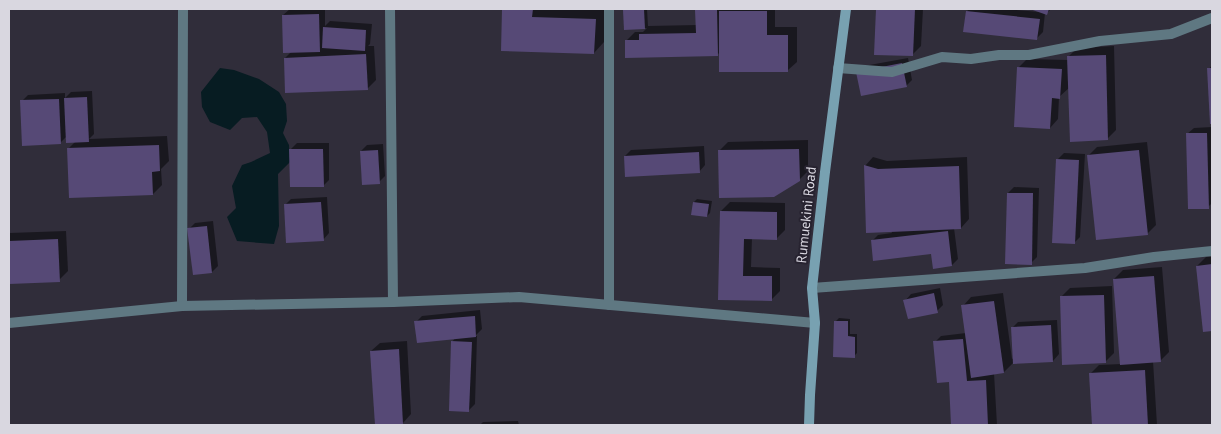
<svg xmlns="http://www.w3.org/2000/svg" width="1221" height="434" viewBox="0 0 1221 434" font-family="'PT Sans',sans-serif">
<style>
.water{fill:#071c22}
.shadow{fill:#0007}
.building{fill:#564976}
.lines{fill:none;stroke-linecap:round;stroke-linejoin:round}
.street{stroke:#5f7882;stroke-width:10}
.secondary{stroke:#78a1b1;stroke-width:10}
.labels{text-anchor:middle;stroke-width:4;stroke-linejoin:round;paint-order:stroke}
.street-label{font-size:14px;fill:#d9d7e0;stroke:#272330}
</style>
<rect width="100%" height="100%" fill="#302d3a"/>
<path class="water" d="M220 68 234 70 259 79 279 92 286 104 287 121 283 133 289 145 290 162 278 174 279 226 274 244 237 241 227 217 236 208 232 186 242 165 251 162 270 153 267 132 257 117 242 118 230 130 210 122 202 107 201 92Z"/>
<g class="shadow">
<path d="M290 9H325V26L330 21 372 24 370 44 368 46H374L376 80 367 89 285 58 292 51 283 15Z"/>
<path d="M504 9H606L604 42 594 53 502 50Z"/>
<path d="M627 9H647L648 26 697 25V10L698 9H775V27H797V62L788 70 720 52 717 55 626 41 635 32H643L647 28 625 29 624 11Z"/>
<path d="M878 9H923L921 46 912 55 876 54Z"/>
<path d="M970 9H1005L1040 12V11L1032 9H1051L1047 13H1045L1043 32 1037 38 967 11Z"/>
<path d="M1114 46 1116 130 1107 139 1069 88 1059 97 1058 119 1050 128 1018 68 1027 59 1068 60V57L1077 48Z"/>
<path d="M908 58 912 80 906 86 864 66Z"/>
<path d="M1212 65V123H1211L1209 69Z"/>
<path d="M92 91 94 134 89 139 167 136 169 161 161 169 162 185 153 194 68 149 76 141 67 136 60 143 22 101 28 95 65 93V98L71 92Z"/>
<path d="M1212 127V203L1208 207 1187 134 1194 128Z"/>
<path d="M808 140V171L799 180 719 151 728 142Z"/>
<path d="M1147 142 1156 225 1147 234 1088 156 1097 147Z"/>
<path d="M297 143H329V180L323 186 291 149Z"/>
<path d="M383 144 385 176 379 182 361 151 367 145Z"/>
<path d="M704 146 705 165 699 172 625 156 631 150Z"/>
<path d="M1064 153 1085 154 1080 237 1074 243 1058 159Z"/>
<path d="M873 157 887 161 967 157 969 219 961 228H954L958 259 952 265 932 252 872 241 878 235 892 233 865 166Z"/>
<path d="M1014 187 1039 188 1037 257 1031 263 1008 193Z"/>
<path d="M327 197 329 233 323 240 285 205 291 199Z"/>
<path d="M697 199 712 201 710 213 707 216 694 202Z"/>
<path d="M730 202 785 203V230L776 239 752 238 751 267 780 268V291L771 300 720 299 721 211Z"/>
<path d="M213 221 218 266 212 272 189 229 195 223Z"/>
<path d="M66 231 68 271 59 280 9 282V233Z"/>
<path d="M1206 257H1212V330L1204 331 1197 266Z"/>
<path d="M1162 267 1169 352 1160 361H1153L1157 425H1093L1090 374 1099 365 1121 364 1114 279 1123 270Z"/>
<path d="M1112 286 1114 353 1105 362 1062 296 1070 288Z"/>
<path d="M940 288 943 305 937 311 905 301 911 294Z"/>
<path d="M1003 293 1012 359 1014 358 1012 328 1018 322 1057 320 1059 354 1053 361 1013 363 1004 372 994 373 997 425H953L950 383 935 342 941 336 966 333 963 306 971 297Z"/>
<path d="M480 310 482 329 475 336H477L475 404 469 410 452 342 456 337 416 322 422 316Z"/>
<path d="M839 318 850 319V334H857V353L854 356 836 321Z"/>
<path d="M407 341 411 414 403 423 371 351 380 343Z"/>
<path d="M518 421 519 425H480L483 422Z"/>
</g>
<g class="building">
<path d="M502 9H533L532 17 596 19 594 54 501 51Z"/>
<path d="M644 9 645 29 624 30 623 10Z"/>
<path d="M876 9H915L913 56 874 55Z"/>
<path d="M1030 9H1049L1047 15Z"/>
<path d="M695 10H717L718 56 625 58V40H639V34L696 33Z"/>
<path d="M719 11H767V35H788V72H719Z"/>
<path d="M966 11 1040 19 1037 40 963 32Z"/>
<path d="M319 14 320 52 283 53 282 15Z"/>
<path d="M323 27 366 30 365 51 322 48Z"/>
<path d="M366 54 368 90 285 93 284 58Z"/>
<path d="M1106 55 1108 140 1070 142 1067 56Z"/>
<path d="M902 63 907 87 861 96 856 72Z"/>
<path d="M1017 67 1062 69 1060 99 1052 98 1050 129 1014 127Z"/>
<path d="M1207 68H1212V124H1210Z"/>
<path d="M87 97 89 142 66 143 64 98Z"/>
<path d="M59 99 61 144 22 146 20 100Z"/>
<path d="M1186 133H1207L1209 209H1188Z"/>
<path d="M159 145 160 171 152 172 153 195 69 198 67 148Z"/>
<path d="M289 149H323L324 187H290Z"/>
<path d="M799 149 800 181 774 197 719 198 718 150Z"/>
<path d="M378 150 380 184 362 185 360 151Z"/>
<path d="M1139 150 1148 235 1096 240 1087 155Z"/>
<path d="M699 152 700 173 625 177 624 156Z"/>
<path d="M1056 159 1079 160 1075 244 1052 243Z"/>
<path d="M864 165 878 169 959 166 961 229 866 233Z"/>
<path d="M1007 193H1033L1032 265 1005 264Z"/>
<path d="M321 202 324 241 286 243 284 204Z"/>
<path d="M693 202 709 204 707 217 691 215Z"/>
<path d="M720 211 777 212V240L744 239 743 276H772V301L718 300Z"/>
<path d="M207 226 212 273 193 275 187 228Z"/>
<path d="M948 231 952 266 933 269 931 254 873 261 871 240Z"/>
<path d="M58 239 60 282 9 284V241Z"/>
<path d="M1212 264V331L1203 332 1196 266Z"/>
<path d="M1154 276 1161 362 1120 365 1113 279Z"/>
<path d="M934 293 938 313 908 319 903 300Z"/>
<path d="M1104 295 1106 363 1062 365 1060 296Z"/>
<path d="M994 301 1004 373 971 378 961 305Z"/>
<path d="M475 316 476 337 417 343 414 321Z"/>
<path d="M834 321H848V336L855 337V358L833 357Z"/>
<path d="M1051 325 1053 362 1013 364 1011 327Z"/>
<path d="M963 339 967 381 986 380 988 425H951L949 382 937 383 933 341Z"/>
<path d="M451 341 472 342 469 412 449 411Z"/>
<path d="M399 349 403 424 375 425 370 351Z"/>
<path d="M1145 370 1148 425H1092L1089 373Z"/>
</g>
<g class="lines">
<g class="street">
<path d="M390 9 393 302"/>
<path d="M609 9V305"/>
<path d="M838 68 892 72 942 57 971 59 999 55H1029L1100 41 1171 34 1212 18"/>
<path d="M812 288 1085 268 1154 257 1212 251"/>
<path d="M182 306 183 9"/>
<path d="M9 323 182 306 393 302 519 297 815 323"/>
</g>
<path class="secondary" d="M809 425 810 395 815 323 812 288 825 172 846 9"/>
</g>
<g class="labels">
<g class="street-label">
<text transform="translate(806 215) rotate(-84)" y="5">Rumuekini Road</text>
</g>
</g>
<rect width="1221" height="434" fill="none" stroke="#d9d7e0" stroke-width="20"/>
</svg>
